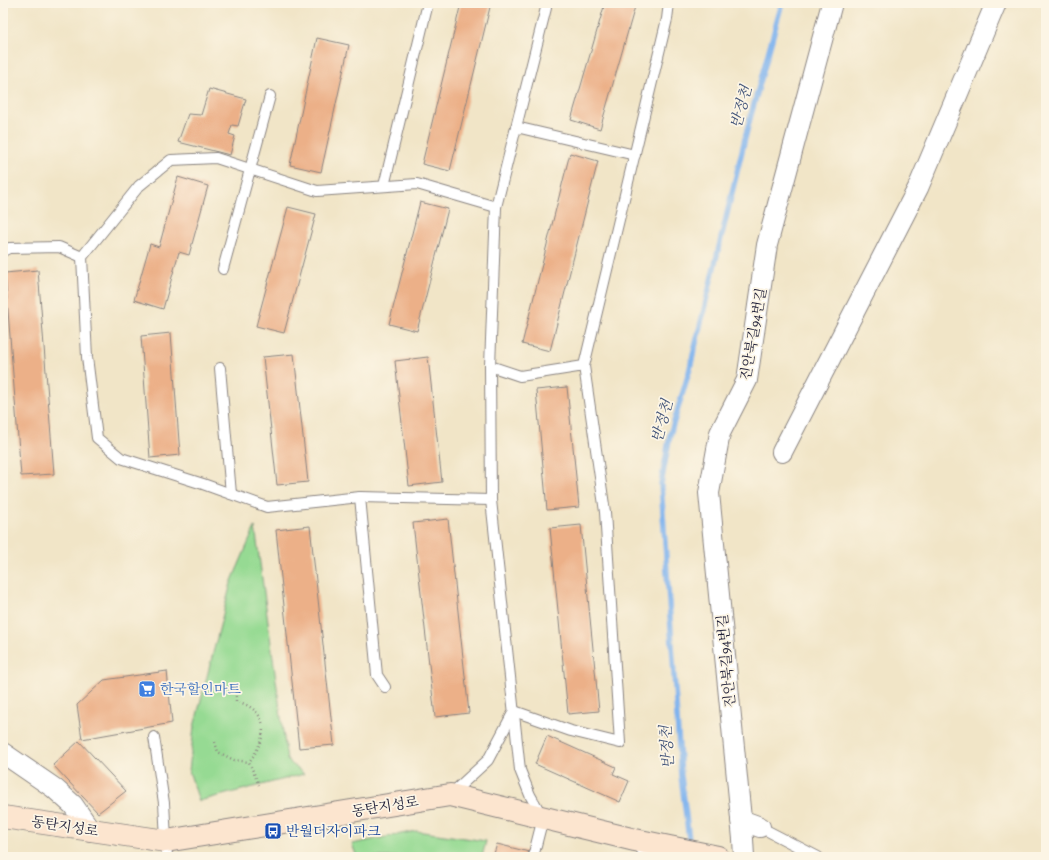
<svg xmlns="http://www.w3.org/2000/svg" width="1049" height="860" viewBox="0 0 1049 860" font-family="Alegreya,'Noto Serif KR',serif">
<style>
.green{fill:#96da93;stroke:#5c7e67}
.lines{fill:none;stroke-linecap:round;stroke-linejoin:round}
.stream{stroke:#80b4ee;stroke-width:5.5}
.building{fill:#ecb088}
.service-casing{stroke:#8a8481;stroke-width:12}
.minor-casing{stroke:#8a8481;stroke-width:22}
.secondary-casing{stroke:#8a8481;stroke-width:24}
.path{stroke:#8a8481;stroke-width:2.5;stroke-dasharray:1 3;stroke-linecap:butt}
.service{stroke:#fff;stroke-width:10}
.minor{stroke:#fff;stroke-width:20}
.secondary{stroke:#fce5cf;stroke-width:22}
.labels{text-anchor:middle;stroke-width:3.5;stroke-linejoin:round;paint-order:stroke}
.street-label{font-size:14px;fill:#22223b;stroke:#fcf5e5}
.shop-label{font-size:14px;fill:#366cbe;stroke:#fcf5e5;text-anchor:start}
.transit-label{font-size:14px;fill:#164399;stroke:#fcf5e5;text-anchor:start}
.water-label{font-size:15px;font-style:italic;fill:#43557a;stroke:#fcf5e5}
</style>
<rect width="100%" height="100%" fill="#fcf5e5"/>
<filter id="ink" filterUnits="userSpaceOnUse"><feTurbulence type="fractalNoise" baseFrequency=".025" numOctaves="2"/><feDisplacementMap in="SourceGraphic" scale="8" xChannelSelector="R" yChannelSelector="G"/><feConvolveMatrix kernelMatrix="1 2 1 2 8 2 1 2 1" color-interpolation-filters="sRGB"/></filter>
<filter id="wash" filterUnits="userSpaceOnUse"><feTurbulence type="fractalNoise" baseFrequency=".012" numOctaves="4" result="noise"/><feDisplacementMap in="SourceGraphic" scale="16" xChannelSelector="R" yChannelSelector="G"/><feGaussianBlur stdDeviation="0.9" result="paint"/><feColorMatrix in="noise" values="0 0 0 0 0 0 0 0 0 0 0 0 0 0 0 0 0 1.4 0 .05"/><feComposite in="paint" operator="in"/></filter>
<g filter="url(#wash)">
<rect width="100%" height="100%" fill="#f1e5c7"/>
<g class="green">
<path d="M255 527 287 760 304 774 199 801 189 771 194 727 231 583Z"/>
<path d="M416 831 486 841 482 857H357L352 844Z"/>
</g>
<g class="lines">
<path class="stream" d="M690 847 681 776 661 484 670 435 689 372 748 126 782 3"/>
</g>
<g id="blocks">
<g class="building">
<path d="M461 3H491L450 171 422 164Z"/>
<path d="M605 3H636L600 129 571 120Z"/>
<path d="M317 38 349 45 321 172 290 165Z"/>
<path d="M209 89 246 99 238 126 232 125 229 134 235 136 230 155 178 142 188 114 201 115Z"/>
<path d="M570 153 598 161 550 351 522 344Z"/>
<path d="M178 177 208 186 189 255 179 252 163 309 134 300 150 244 159 247Z"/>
<path d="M420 202 448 209 417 331 389 324Z"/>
<path d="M288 207 316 214 284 333 256 326Z"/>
<path d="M38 270 54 474 21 476 5 273Z"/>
<path d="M171 333 180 455 150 458 141 336Z"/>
<path d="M294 354 308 482 277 485 263 357Z"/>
<path d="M428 357 442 482 409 486 395 361Z"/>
<path d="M567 387 579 507 547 510 536 390Z"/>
<path d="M448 519 469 713 435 717 413 523Z"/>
<path d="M581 525 599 711 568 714 550 528Z"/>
<path d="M310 526 334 745 299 748 276 530Z"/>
<path d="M167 671 172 723 82 739 77 705 104 680Z"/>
<path d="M547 736 616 767 613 774 629 781 620 802 535 764Z"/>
<path d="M79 741 126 791 98 813 53 765Z"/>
<path d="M497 844 529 852 528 857H493Z"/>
</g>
</g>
</g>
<g filter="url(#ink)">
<use href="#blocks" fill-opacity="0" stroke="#8a8481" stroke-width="1"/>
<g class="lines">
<g class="service-casing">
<g id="service">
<path d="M516 127 635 155"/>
<path d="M384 186 428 3"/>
<path d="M3 251 9 248 59 247 82 257"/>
<path d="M223 269 270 96"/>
<path d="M490 366 520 376 584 366"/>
<path d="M220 368 231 494"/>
<path d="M360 497 377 675 385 687"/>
<path d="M491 500 360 497 267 507 203 484 121 458 97 438 87 357 82 257 139 186 171 160 216 158 317 191 417 184 496 207"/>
<path d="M514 711 571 731 620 743 605 512 584 366 667 19 669 3"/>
<path d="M154 737 164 803 167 857"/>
<path d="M450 795 488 760 514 711"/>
<path d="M758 829 760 827 818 857"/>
<path d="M637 843 647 857"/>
<path d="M533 857 543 818 530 795 520 770 491 500 490 366 496 207 546 8 545 3"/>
</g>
</g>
<g class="minor-casing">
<g id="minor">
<path d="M782 452 918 188 996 3"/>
<path d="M3 753 54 788 73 805 91 831"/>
<path d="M741 820 760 827"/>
<path d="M744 857 743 839 709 493 720 433 747 380 767 245 832 3"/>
</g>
</g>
<g class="secondary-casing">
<path id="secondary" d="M3 817 166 841 450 795 635 840 718 857"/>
</g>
<g class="path">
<path d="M236 688V701C271 711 268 737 249 762"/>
<path d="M215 742 218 752 234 760 249 762 259 785"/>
</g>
<use href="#service" class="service"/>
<use href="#minor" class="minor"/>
<use href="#secondary" class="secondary"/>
</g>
</g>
<defs>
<g id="supermarket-square" transform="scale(0.9)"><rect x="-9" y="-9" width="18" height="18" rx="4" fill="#3f7fe0" stroke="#fcf5e5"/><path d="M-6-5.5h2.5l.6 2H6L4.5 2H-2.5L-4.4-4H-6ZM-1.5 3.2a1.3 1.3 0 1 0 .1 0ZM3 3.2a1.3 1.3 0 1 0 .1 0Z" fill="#fff"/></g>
<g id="bus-square" transform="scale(0.9)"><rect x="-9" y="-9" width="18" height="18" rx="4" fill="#1a4fb4" stroke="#fcf5e5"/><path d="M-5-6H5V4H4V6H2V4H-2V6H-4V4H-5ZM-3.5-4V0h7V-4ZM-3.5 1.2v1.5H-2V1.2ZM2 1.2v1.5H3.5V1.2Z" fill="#fff"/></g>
</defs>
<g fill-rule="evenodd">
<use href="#supermarket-square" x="147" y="689"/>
<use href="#bus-square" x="273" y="831"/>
</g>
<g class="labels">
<g class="street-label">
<text transform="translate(753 334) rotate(-80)" y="5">진안북길94번길</text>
<text transform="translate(726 661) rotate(-95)" y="5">진안북길94번길</text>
<text transform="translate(385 806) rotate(-9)" y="5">동탄지성로</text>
<text transform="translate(65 826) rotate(9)" y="5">동탄지성로</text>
</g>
<g class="shop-label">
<text x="160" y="694">한국할인마트</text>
</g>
<g class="transit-label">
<text x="286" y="836">반월더자이파크</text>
</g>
<g class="water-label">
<text transform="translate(741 107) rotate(-75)" y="5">반정천</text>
<text transform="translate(662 421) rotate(-75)" y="5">반정천</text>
<text transform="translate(667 747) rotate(-94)" y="5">반정천</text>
</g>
</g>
<rect width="1049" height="860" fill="none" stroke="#fcf5e5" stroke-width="16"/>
</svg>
